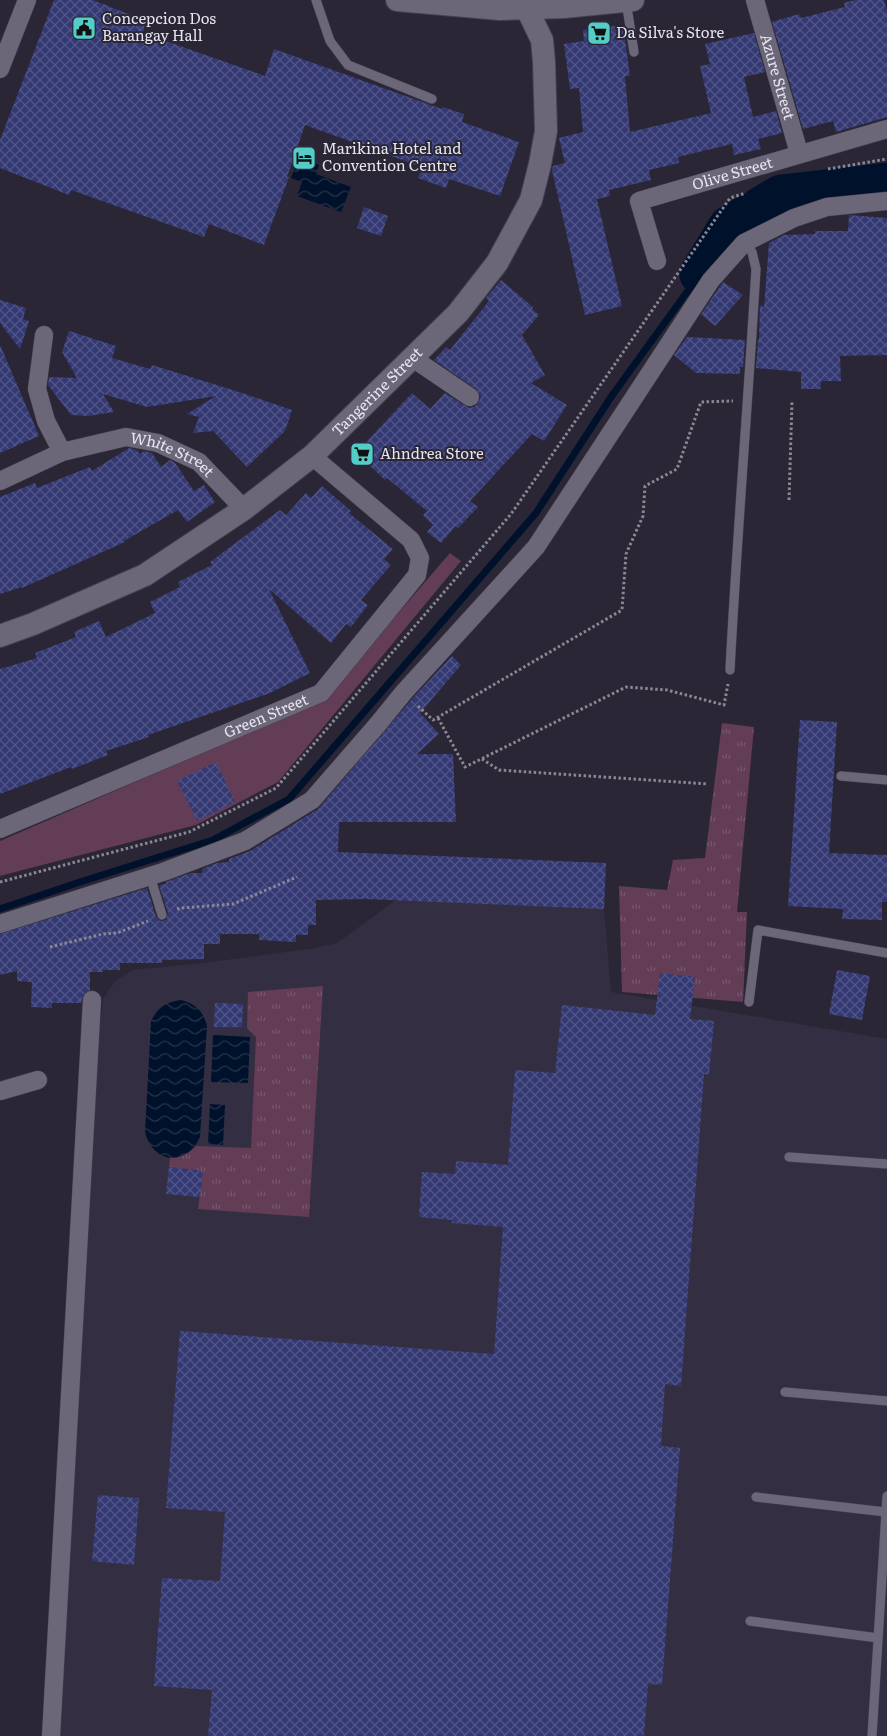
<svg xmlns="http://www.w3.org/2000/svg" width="887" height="1736" viewBox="0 0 887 1736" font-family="Literata,serif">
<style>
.built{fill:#342e43}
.grass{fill:url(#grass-tufts)}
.green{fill:#633c55}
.water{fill:url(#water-waves)}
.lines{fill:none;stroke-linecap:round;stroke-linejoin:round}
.stream{stroke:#00112b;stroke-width:7}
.river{stroke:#00112b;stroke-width:41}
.building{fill:url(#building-cross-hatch)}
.service-casing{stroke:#46424f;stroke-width:10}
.minor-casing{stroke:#46424f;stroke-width:19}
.tertiary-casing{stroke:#46424f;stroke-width:24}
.path{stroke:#8b8894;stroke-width:3;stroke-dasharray:2.5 2.5;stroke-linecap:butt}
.service{stroke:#6c6778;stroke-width:9}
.minor{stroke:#6c6778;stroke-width:18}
.tertiary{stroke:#6c6778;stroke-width:22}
.labels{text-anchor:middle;stroke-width:4;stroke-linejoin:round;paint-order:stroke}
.poi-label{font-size:15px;fill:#e7e5ef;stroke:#2a2635;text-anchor:start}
.street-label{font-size:15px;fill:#e7e5ef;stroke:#2a2635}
</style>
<defs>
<pattern id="grass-tufts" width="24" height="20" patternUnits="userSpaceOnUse" patternTransform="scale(1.25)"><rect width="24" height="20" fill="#633c55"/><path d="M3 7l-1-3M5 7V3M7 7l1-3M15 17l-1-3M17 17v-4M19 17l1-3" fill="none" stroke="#79586e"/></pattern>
<pattern id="water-waves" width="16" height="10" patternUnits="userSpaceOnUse" patternTransform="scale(1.25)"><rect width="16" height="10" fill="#00112b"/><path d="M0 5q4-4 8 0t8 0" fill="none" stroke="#25344a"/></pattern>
<pattern id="building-cross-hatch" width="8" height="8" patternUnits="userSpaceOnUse" patternTransform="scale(1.25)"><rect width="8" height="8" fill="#343974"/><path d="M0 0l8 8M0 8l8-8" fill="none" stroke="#515688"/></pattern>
</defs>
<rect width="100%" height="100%" fill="#2a2635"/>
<path class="built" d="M398 854 606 863 604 909 611 992 887 1039V1736H55L98 1044 103 999 115 981 133 970 203 963 316 948 337 943 396 900Z"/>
<g class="grass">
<path d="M722 723 754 727 737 912H747L743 1002 622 992 619 886 667 890 673 860 705 858Z"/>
<path d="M323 986 309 1217 198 1209 203 1171 169 1167 170 1158C181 1157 189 1154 196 1146L251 1148 256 1037 247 1028 248 992Z"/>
</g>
<path class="green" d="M450 553 461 561 278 782 196 825 0 876V841L323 700Z"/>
<g class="water">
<path d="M299 157 319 165 316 174 351 187 341 212 297 196 302 182 291 178Z"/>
<path d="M181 1000C196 1004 203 1011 207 1026L200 1137C186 1167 153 1164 145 1132L151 1021C158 1007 166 1002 181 1000Z"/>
<path d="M213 1035 250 1037 248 1083 211 1082Z"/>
<path d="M210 1104 225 1105 223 1145 208 1144Z"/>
</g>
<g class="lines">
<path class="stream" d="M0 909 80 882 213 840 289 799 536 513 611 397 700 274"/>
<path class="river" d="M700 274 729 226 781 195 887 183"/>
</g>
<g class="building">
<path d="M54 0H93L146 21 143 33 265 76 274 49 442 109 443 107 464 114 462 122 519 142 500 196 449 179 446 188 418 178 422 167 305 125 287 177H289L264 245 209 224 204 237 71 190 69 195 0 168V140Z"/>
<path d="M855 0H884L887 12V117L836 132 833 121 803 129 772 22 799 14 801 18 845 7 844 3Z"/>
<path d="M623 25 630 76H625L630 132 711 113 700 66 710 64 705 44 754 33 765 72 744 77 753 117 776 111 782 133 758 139 761 149 734 155 732 144 678 157 679 163 649 170 651 180 609 190 610 196 597 199 622 306 585 315 552 170 553 166 565 163 559 138 583 132 579 88 570 89 564 44 584 41 583 30Z"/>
<path d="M364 207 388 216 381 236 357 228Z"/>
<path d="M849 215 887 218V355L840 356 841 381H821V389H801V372L756 368 758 340H759L760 305 764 307 769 243 784 235 815 234V231H848Z"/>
<path d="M501 280 533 307 532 309 539 315 522 335 545 375 531 383 567 405 544 441 532 434 470 501 478 507 458 528 456 526 441 543 427 532 433 525 423 515 427 511 387 478 385 480 356 453 412 393 430 409 445 393 469 408 474 407 478 403 481 397 476 389 434 360 446 347 450 350 489 301 486 298Z"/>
<path d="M723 282 743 295 715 326 701 314Z"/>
<path d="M0 300 26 308 23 319 29 321 20 349 0 323Z"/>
<path d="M69 331 116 346 112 358 150 369 152 365 236 391 292 410 285 431 247 467 213 431 193 433 199 417 187 414 216 396 147 407 103 394 114 412 88 416 71 415 48 385 49 377 77 378 62 352Z"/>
<path d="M687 337 745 340 743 367H740V374L696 373 674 355Z"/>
<path d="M0 345 39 436 0 453Z"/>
<path d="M129 448 137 450 140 454 144 451 152 453 161 467 170 460 175 463 194 491 204 485 215 502 187 522 178 510 124 541 125 542 22 588V587L0 594V497L35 483 37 488 90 467 92 471Z"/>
<path d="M322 486 351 511 349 513 393 549 384 559 391 565 361 600 368 605 351 627 346 624 331 643 269 589 310 673 270 693 148 735 149 737 106 751 108 755 72 769 71 767 0 794V669L37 658 35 653 76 637 74 632 99 621 106 637 155 613 150 602 180 587 178 582 212 565 210 562 280 510 286 515 306 493 311 498Z"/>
<path d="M452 656 461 665 420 713 439 734 417 754H453L456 822H339L338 852 606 863 604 909 366 899 316 900V925H308V935H296V942L259 940V934H220V944H204V959L162 960V963H120V970H103V972H90V990L83 995 81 1003H52V1008L31 1007 32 982 17 981V971L0 975V934L147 888 156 917 160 921 166 920 168 913 159 885 166 884V882L190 873H203L202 869 217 863 229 862V859L250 851 318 809 412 699Z"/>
<path d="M800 720 837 722 829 853 887 855V902H882V920L842 919 843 909 788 906Z"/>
<path d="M216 762 235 802 197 821 177 781Z"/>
<path d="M837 970 870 976 862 1020 829 1014Z"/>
<path d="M660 973 695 977 690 1019 714 1021 709 1075 704 1074 681 1386 665 1384 661 1446 680 1448 662 1685 648 1684 644 1736H208L212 1690 154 1686 162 1578 220 1581 225 1512 166 1508 180 1331 494 1354 503 1227 452 1223V1220L419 1217 422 1172 455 1174 456 1161 508 1165 515 1070 555 1073 562 1005 655 1015Z"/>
<path d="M215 1003 243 1004 242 1027H214Z"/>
<path d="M169 1167 203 1171 200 1197 166 1194Z"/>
<path d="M98 1495 139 1498 134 1565 92 1561Z"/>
</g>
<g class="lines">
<g class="service-casing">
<g id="service">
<path d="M316 0 330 41 348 65 432 99"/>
<path d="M626 1 634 52"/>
<path d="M730 670C737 536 748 403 756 269L752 252 744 243"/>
<path d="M841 776 887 780"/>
<path d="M150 876 162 915"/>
<path d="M749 1002 758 930 887 953"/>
<path d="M789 1157 887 1164"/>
<path d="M785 1392 887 1401"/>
<path d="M756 1497 886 1512"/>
<path d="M750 1621 878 1638"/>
<path d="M872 1736 887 1496"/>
</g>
</g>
<g class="minor-casing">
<g id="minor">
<path id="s1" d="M755 0 799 153"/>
<path d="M0 69 27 0"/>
<path id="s2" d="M657 261 639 201 887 129"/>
<path d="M44 335 37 389 46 421 62 452"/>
<path d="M411 357 470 397"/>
<path id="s3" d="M0 481 62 452 126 437 158 443 199 462 244 509"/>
<path id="s4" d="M0 829 321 693 417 575 420 558 411 540 312 456"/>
<path d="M0 924 163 872 245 841 312 800 378 724 404 692 536 547 711 280 744 243 794 218 827 207 887 201"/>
<path d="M0 1091 38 1080"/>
<path d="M51 1736 92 1000"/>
</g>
</g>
<g class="tertiary-casing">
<g id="tertiary">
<path d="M397 0 500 9 564 7 633 0"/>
<path id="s5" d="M0 636 33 624 145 575 244 509 312 456 458 313 497 263 531 200 540 164 546 131 544 62 542 40 527 9"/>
</g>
</g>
<g class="path">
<path d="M828 169 887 159"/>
<path d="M789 500 792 401"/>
<path d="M418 706 433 720 622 610 626 554 643 516 645 486 677 469 701 402 733 401"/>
<path d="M438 718 465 767 626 687 667 690 724 705 728 684"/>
<path d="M482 759 499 770 708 784"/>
<path d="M0 882 189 832 276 788 511 514 730 198 746 193"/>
<path d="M177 909 182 908 233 904 297 877"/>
<path d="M50 947 103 934 117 933 148 921"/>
</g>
<use href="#service" class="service"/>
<use href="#minor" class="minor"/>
<use href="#tertiary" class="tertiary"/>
</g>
<defs>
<g id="civic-square" transform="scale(1.25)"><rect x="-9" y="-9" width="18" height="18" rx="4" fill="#54cdc8" stroke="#2a2635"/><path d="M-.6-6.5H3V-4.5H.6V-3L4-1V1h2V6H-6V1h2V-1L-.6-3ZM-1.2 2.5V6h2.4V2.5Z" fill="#111"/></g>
<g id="supermarket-square" transform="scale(1.25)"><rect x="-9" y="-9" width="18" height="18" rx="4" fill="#54cdc8" stroke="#2a2635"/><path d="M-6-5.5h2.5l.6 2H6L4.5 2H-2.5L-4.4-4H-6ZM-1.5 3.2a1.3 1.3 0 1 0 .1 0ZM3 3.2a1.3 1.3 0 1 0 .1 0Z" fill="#111"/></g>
<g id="hotel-square" transform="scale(1.25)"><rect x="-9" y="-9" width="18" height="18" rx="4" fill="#54cdc8" stroke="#2a2635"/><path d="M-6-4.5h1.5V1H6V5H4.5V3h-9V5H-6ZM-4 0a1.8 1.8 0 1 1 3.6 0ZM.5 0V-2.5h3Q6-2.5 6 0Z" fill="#111"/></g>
</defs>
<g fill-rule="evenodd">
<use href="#civic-square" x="84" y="28"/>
<use href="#supermarket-square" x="599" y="33"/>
<use href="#hotel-square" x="304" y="158"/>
<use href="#supermarket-square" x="362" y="454"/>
</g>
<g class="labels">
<g class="poi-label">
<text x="102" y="24">Concepcion Dos<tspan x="102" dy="17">Barangay Hall</tspan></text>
<text x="616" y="38">Da Silva's Store</text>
<text x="322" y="154">Marikina Hotel and<tspan x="322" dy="17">Convention Centre</tspan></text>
<text x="380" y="459">Ahndrea Store</text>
</g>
<g class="street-label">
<text dy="5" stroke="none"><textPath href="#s1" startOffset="80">Azure Street</textPath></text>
<text dy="5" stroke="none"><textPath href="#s2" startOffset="160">Olive Street</textPath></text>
<text dy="5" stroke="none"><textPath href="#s5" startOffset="454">Tangerine Street</textPath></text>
<text dy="5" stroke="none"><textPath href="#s3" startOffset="184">White Street</textPath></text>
<text dy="5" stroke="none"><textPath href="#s4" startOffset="289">Green Street</textPath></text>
</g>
</g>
</svg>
